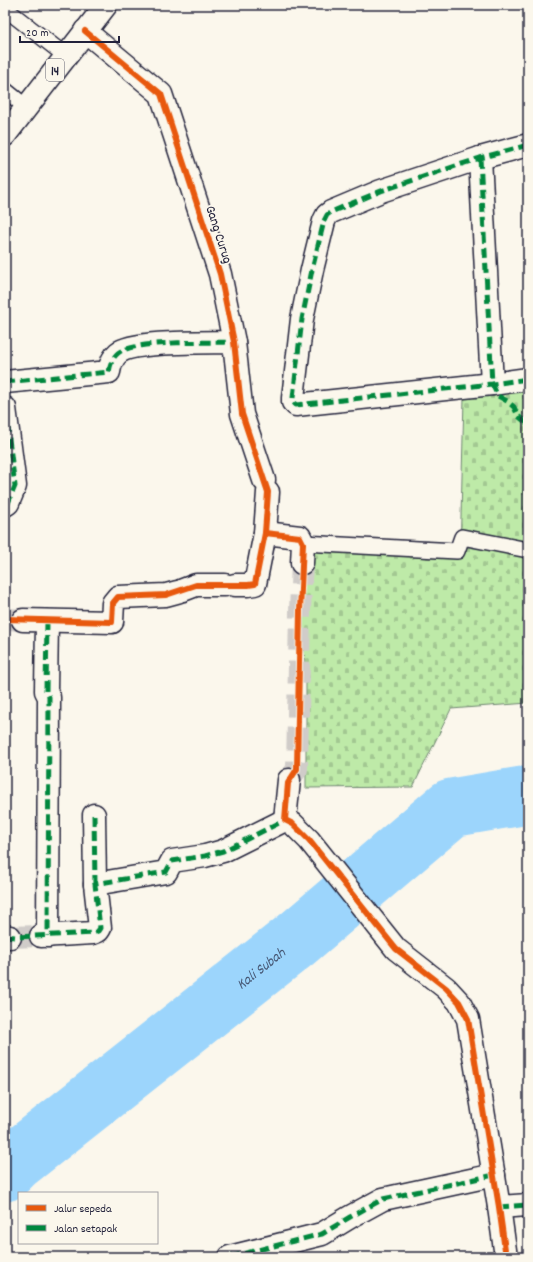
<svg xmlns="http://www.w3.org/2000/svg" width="533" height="1262" viewBox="0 0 533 1262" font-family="Dekko,sans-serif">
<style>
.cemetery{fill:url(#cemetery-stones);stroke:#708672}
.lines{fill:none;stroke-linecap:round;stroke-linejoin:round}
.river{stroke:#9cd5fc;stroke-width:59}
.street-tunnel{stroke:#d0ccc9;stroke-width:22;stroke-dasharray:22 11;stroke-linecap:butt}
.lane-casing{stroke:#22223b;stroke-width:18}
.street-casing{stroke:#22223b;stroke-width:25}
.highway-casing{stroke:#22223b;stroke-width:25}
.lane{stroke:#fbf7ec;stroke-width:15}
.street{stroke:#fbf7ec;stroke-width:22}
.highway{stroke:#fbf7ec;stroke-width:22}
.quiet{stroke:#00873e;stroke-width:5;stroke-dasharray:10 5;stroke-linecap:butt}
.cycleway-casing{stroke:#fbf7ec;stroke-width:8}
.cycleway{stroke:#e8590c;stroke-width:6}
.labels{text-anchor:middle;stroke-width:3.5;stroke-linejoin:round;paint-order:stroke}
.shield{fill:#fbf7ec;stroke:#636270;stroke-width:1}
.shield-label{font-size:13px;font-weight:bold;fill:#22223b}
.street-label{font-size:14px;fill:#22223b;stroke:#fbf7ec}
.water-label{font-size:15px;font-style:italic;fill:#475875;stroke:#fbf7ec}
</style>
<defs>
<pattern id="cemetery-stones" width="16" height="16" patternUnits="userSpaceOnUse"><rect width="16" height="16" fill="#beeaa8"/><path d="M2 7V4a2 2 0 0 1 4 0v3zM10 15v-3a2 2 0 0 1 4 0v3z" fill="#a3c892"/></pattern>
</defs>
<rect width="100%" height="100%" fill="#fbf7ec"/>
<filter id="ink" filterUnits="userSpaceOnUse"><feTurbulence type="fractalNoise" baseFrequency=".025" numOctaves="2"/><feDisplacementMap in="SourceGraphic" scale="8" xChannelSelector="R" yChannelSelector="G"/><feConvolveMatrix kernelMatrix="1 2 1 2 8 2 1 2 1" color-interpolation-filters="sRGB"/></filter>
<g filter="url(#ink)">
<path class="cemetery" d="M528 387V703L451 709 413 787 306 788V680L303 633 305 550 460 556 464 398Z"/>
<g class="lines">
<path class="river" id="s1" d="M5 1172 16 1161 296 940 451 808 528 795"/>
<g class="street-tunnel">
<path d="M5 619 23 620"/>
<path d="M289 780 297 769 300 611 302 563"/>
<path d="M10 937 41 936"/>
</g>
<g class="lane-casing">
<g id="lane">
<path d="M5 10H7L66 56"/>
<path d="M5 90 26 107"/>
<path d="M303 543 457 551 462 537 528 550"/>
</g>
</g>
<g class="street-casing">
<g id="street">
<path d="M85 31 161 94 220 274 234 342 242 414 264 480"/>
<path d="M528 145 480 158 381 191 331 212 327 215 324 221 312 270 302 319 293 398V402L296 405 492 384 528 379"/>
<path d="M480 158 492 384"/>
<path d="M5 382 109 372C110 366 112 358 118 353 134 340 211 343 234 342"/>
<path d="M5 408 15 486 8 503 5 505"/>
<path d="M265 533 300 537 303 543 302 563"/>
<path d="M235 585H248L255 584 265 533 268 492"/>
<path d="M183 590 196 585H225"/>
<path d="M23 620 112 622 113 603 118 597 166 595 177 592"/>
<path d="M47 621 46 691 49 697 48 936"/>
<path d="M289 780 285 820 293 824 309 840 396 949 446 988 459 1002 468 1019 499 1207 506 1257"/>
<path d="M94 815 95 884"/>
<path d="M5 936 10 937"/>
<path d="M41 936 93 933 98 931 100 928 95 884 166 872 172 861 205 856 223 851 285 820"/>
<path d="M499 1207 528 1205"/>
<path d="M230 1257 322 1234 350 1217 383 1199 494 1175"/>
</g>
</g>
<g class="highway-casing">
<path id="highway" d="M5 135 106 5"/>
</g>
<use href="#lane" class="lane"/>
<use href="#street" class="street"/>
<use href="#highway" class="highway"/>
<g class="quiet">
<path d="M528 145 480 158 381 191 331 212 327 215 324 221 312 270 302 319 293 398V402L296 405 492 384 528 379"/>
<path d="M480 158 492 384 498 396 507 401 514 407 518 416 528 424"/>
<path d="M5 382 109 372C110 366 112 358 118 353 134 340 211 343 234 342"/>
<path d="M5 408 15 486 8 503 5 505"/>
<path d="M47 621 46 691 49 697 48 936"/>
<path d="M94 815 95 884"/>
<path d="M5 936 15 937 93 933 98 931 100 928 95 884 166 872 172 861 205 856 223 851 285 820"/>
<path d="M499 1207 528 1205"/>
<path d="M230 1257 322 1234 350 1217 383 1199 494 1175"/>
</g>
<g class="cycleway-casing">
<g id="cycleway">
<path d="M265 533 300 537 303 543 300 611 297 769 288 783 285 820 293 824 309 840 396 949 446 988 459 1002 468 1019 499 1207 506 1257"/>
<path d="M5 619 112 622 113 603 118 597 166 595 196 585H248L255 584 265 533 268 492 242 414 234 342 220 274 161 94 85 31"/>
</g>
</g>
<use href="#cycleway" class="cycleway"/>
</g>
</g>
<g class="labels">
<rect class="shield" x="46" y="59" width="18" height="22" rx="3"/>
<g class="shield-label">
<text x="55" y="75">14</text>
</g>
<g class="street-label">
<text transform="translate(220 234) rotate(72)" y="5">Gang Curug</text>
</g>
<g class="water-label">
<text dy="5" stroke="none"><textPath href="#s1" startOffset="327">Kali Subah</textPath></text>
</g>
</g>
<rect width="533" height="1262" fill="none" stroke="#fbf7ec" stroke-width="20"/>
<rect x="10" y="10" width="513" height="1242" fill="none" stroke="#22223b" stroke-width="1.5" filter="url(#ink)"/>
<rect x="18" y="1192" width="140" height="52" fill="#fbf7ec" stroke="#a4a2a5"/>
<rect x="26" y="1205" width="20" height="6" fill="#e8590c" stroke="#a4a2a5"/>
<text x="54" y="1212" font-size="12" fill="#22223b">Jalur sepeda</text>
<rect x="26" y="1225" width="20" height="6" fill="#00873e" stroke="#a4a2a5"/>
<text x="54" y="1232" font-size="12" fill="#22223b">Jalan setapak</text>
<path d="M20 36v6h99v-6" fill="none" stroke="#22223b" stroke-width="2"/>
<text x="26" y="36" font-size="12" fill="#22223b" stroke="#fbf7ec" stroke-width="3" paint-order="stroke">20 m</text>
</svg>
